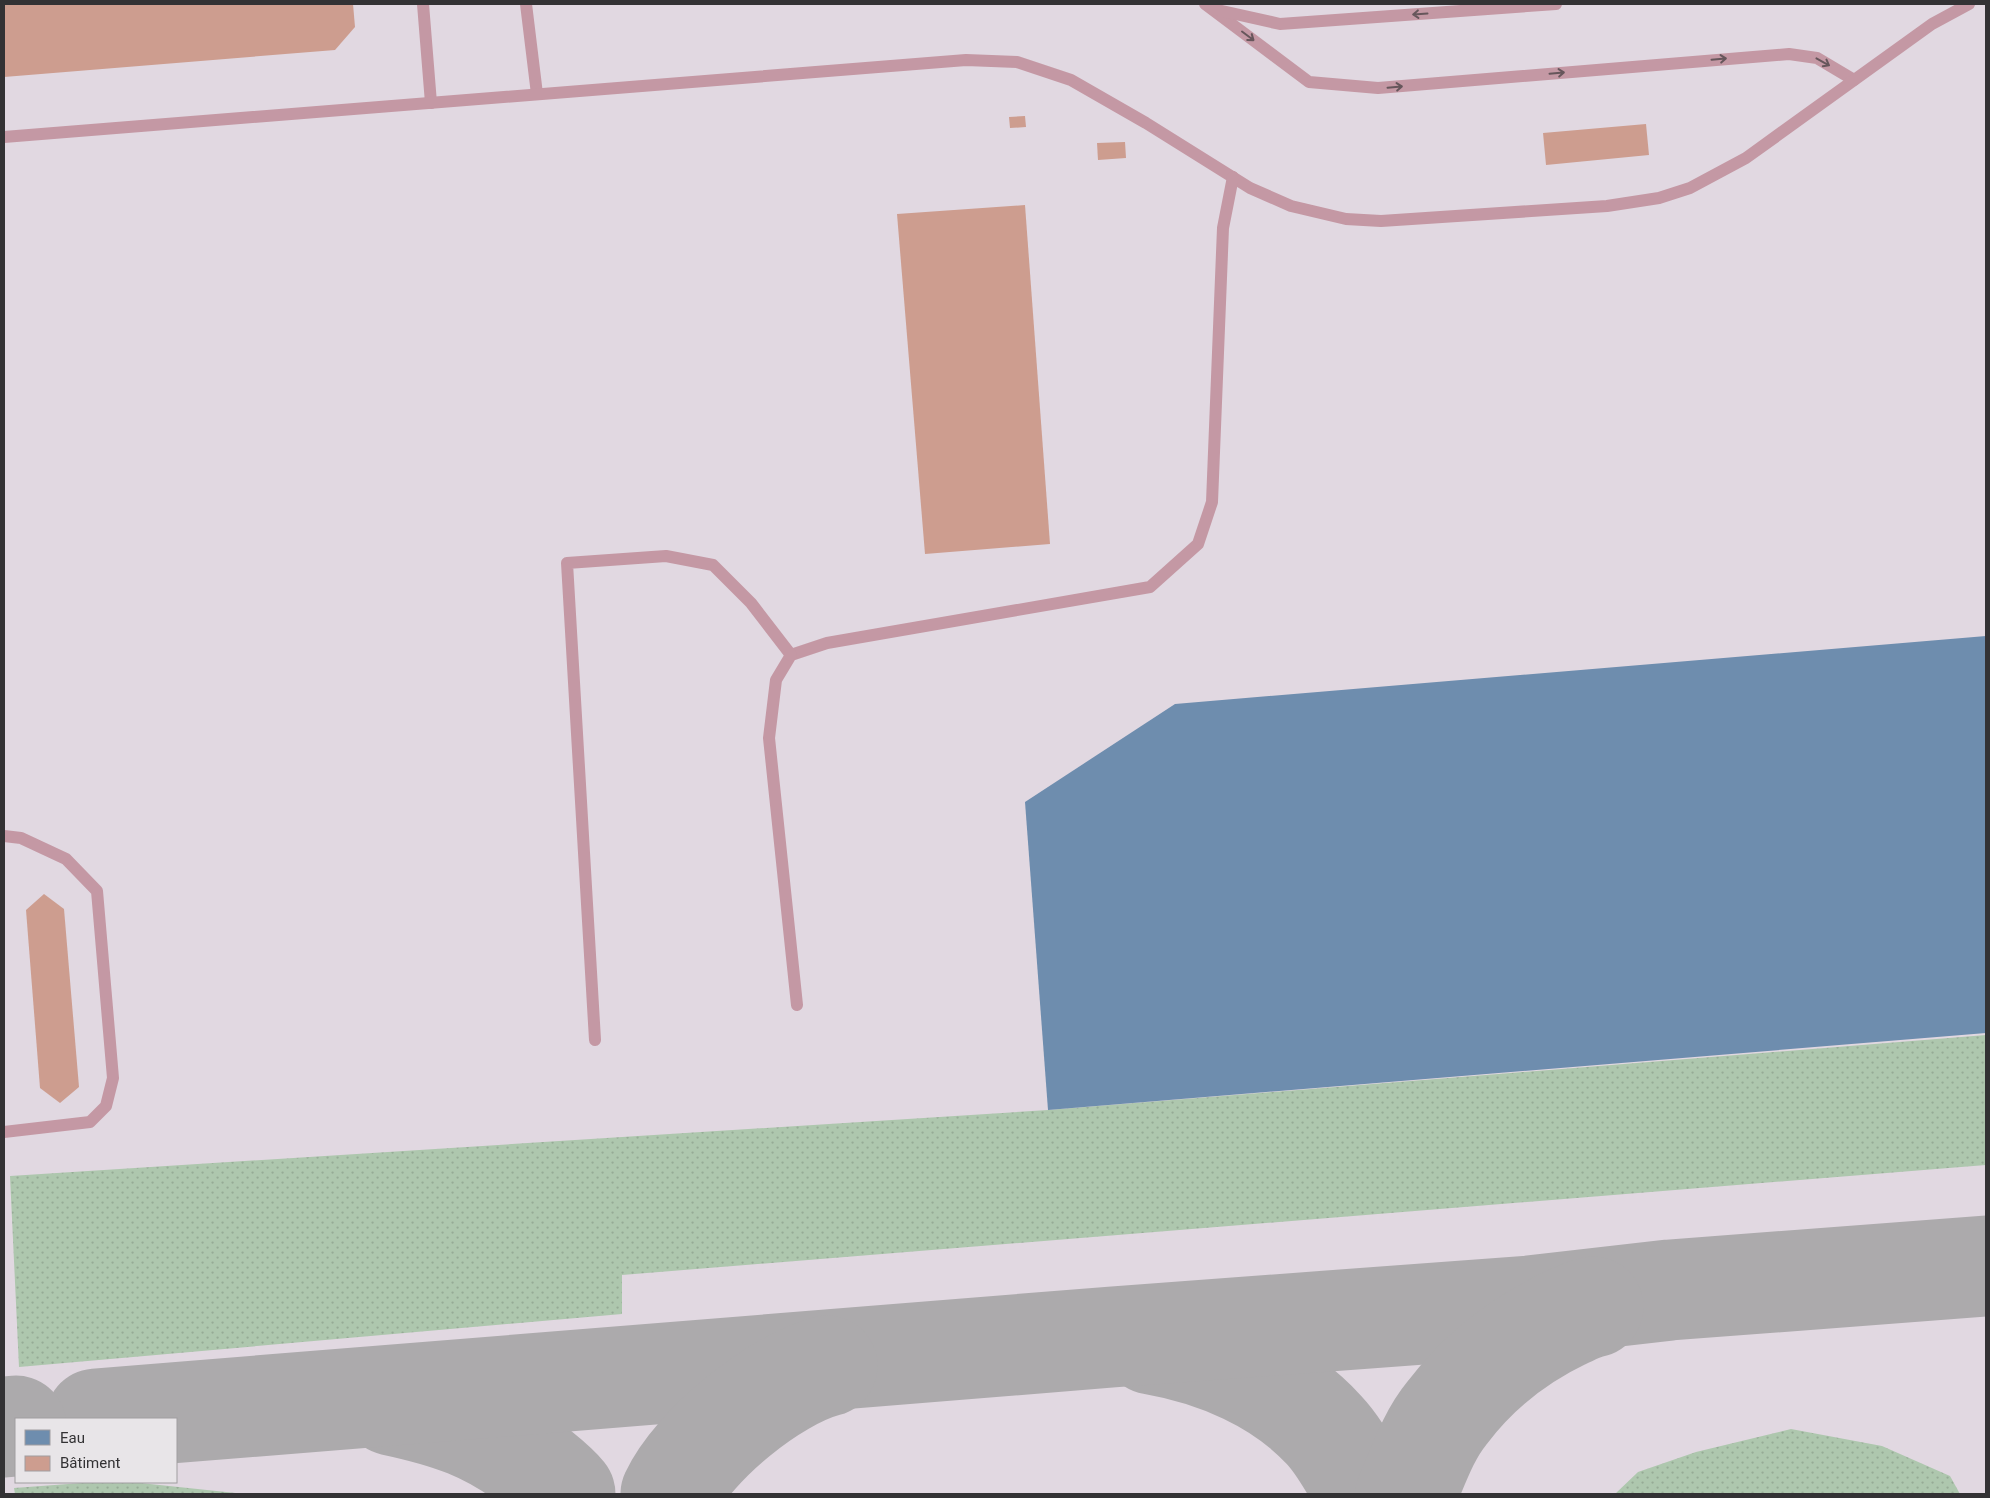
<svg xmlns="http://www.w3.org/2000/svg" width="1990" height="1498" viewBox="0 0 1990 1498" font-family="Roboto,sans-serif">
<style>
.built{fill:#e1d8e1;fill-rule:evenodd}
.grass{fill:url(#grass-dots)}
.water{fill:#6e8dae}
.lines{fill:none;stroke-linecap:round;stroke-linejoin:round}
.taxiway{stroke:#acaaac;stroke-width:101}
.building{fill:#cd9d8f}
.lane{stroke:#c498a4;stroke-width:12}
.oneway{stroke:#66565b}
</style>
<defs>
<pattern id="grass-dots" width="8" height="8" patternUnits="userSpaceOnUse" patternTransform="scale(1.25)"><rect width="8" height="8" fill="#aec7ae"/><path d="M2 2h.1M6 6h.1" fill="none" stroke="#96ab96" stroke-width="1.8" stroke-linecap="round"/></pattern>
</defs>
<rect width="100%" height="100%" fill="#e8e5e8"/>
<path class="built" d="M4 4H1986V1494H4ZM16 1419H176V1482H16Z"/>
<g class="grass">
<path d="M1986 1035V1165L622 1275V1314L19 1367 10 1176 1048 1110Z"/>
<path d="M1791 1429 1882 1446 1950 1476 1960 1494H1615L1638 1472 1696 1452Z"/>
<path d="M95 1482H131L245 1494H15L14 1488Z"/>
</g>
<path class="water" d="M1986 636V1033L1048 1110 1025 802 1175 704Z"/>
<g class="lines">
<g class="taxiway">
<path d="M1152 1344C1215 1355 1280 1382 1324 1430 1341 1448 1353 1473 1366 1494"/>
<path d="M392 1405C448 1417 488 1430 534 1466 545 1475 556 1483 565 1494"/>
<path d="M96 1419 1112 1337 1530 1306 1670 1290 1986 1266"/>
<path d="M4 1427 16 1426"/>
<path d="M671 1494C694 1445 774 1380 827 1366"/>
<path d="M1406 1494C1418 1467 1428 1436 1447 1413 1478 1372 1519 1340 1565 1318 1574 1314 1583 1309 1593 1307"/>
</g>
</g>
<g class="building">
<path d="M4 4H353L355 27 335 50 4 77Z"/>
<path d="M1025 116 1026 127 1010 128 1009 117Z"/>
<path d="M1646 124 1649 155 1546 165 1543 133Z"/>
<path d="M1125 142 1126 158 1098 160 1097 143Z"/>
<path d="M1025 205 1050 544 925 554 897 214Z"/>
<path d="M44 894 64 909 79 1087 60 1103 40 1088 26 910Z"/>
</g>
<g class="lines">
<g class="lane">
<path d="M423 4 431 103"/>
<path d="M526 4 537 94"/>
<path d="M1205 4 1309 82 1378 88 1789 54 1817 58 1854 80"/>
<path d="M1213 9 1280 24 1556 4"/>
<path d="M4 137 966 60 1017 62 1071 80 1146 123 1250 188 1291 206 1346 219 1381 221 1607 206 1659 198 1690 188 1746 158 1932 24 1969 4"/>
<path d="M4 836 21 838 66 859 97 891 113 1078 106 1106 90 1122 4 1132"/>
<path d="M797 1005 769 738 776 680 791 655 827 643 1150 587 1198 544 1212 502 1223 228 1233 177"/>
<path d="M595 1040 567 563 666 556 713 565 751 603 791 655"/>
</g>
</g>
<defs><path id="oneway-shaft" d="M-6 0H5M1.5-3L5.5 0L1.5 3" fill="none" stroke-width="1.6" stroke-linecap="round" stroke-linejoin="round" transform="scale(1.25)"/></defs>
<g class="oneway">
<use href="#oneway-shaft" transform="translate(1420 14) rotate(176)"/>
<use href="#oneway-shaft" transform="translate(1248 36) rotate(37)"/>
<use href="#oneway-shaft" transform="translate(1719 59) rotate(-5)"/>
<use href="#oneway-shaft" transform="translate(1823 62) rotate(29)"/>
<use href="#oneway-shaft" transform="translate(1557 73) rotate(-5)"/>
<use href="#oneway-shaft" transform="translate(1395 87) rotate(-5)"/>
</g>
<rect width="1990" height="1498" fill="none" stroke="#333234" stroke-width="10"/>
<rect x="15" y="1418" width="162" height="65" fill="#e8e5e8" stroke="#a09da0"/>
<rect x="25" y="1430" width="25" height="15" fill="#6e8dae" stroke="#a09da0"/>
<text x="60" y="1443" font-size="15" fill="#333234">Eau</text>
<rect x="25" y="1456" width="25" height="15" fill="#cd9d8f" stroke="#a09da0"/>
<text x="60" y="1468" font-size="15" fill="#333234">Bâtiment</text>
</svg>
